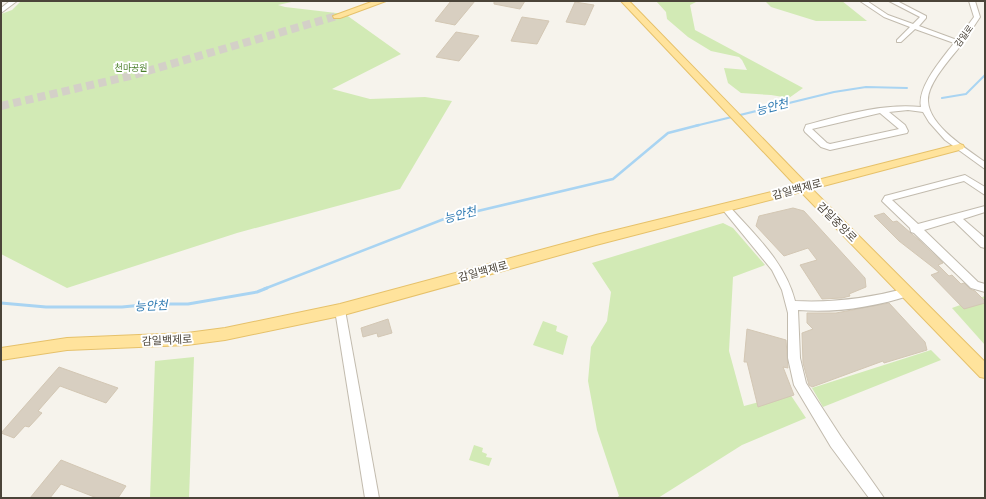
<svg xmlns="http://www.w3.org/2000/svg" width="986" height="499" viewBox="0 0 986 499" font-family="'Fira Sans','Noto Sans KR',sans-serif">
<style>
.green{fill:#d2eab5}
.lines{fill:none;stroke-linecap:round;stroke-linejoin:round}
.stream-far2{stroke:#a9d4f2;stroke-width:2}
.stream-far1{stroke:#a9d4f2;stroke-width:2.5}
.stream{stroke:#a9d4f2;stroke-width:3}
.building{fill:#d8cfc1;stroke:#d3c7b4}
.major-tunnel{stroke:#d4d0c8;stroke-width:8;stroke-dasharray:8 4.5;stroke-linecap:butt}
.minor-casing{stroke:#c2bbae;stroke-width:2}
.major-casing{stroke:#e6c16a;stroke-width:2}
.minor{fill:#fff;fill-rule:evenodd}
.major{fill:#ffe39c;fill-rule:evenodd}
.labels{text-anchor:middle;stroke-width:4;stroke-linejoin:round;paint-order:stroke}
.far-street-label{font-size:9px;fill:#4b4439;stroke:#fff}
.far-park-label{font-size:9px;fill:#4a7f2a;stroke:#fff}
.street-label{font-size:11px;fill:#4b4439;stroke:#fff}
.water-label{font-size:12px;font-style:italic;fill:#2e7ab2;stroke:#fff}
</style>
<rect width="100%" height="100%" fill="#f6f3ec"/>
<g class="green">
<path d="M21 1H296L278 5 285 7 345 14 401 54 332 89 370 99 425 97 452 101 400 189 237 233 67 288 1 254V14L12 10Z"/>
<path d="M656 1H698L690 5 695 30 803 88 789 98 771 95 741 93 728 83 724 68 747 70 742 60 739 57 711 51 688 37 667 19 666 12Z"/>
<path d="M765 1H842L867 21H816L771 7Z"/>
<path d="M723 223 733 228 765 265 733 277 729 351 744 406 790 394 806 418 742 445 658 498H616L619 496 597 430 588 381 591 347 607 321 611 292 592 263Z"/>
<path d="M985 296V345L952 308Z"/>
<path d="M543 321 557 326 556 331 568 336 563 355 533 345Z"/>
<path d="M931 350 941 360 823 407 812 388Z"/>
<path d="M194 357 189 498H150L155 361Z"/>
<path d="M474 445 483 448 482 452 487 454 486 457 492 458 489 466 469 460Z"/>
</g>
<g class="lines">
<g class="stream-far2">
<path d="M942 98 966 94 985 75"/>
<path d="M695 126 834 92 866 87 907 88"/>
</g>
<path class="stream-far1" d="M264 289 444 219 613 179 668 133 699 125"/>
<path class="stream" d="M1 303 46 307H122L153 304H188L257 292 267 288"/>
</g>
<g class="building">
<path d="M451 1H475L455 25 435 21Z"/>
<path d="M494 1H525L520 9 494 4Z"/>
<path d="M575 2 594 5 585 25 566 22Z"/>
<path d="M522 17 549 21 537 44 511 41Z"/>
<path d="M456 32 479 36 459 61 436 57Z"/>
<path d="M793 208 804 211 865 278 866 287 849 294 850 296 842 298 822 299 800 265 817 260 808 248 784 256 756 226 759 216Z"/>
<path d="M884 213 893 222 897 221 919 240 943 263 938 265 949 276 952 275 961 284 964 283 970 289 975 291 985 301V303L964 309 931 275 939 272 899 241 874 216Z"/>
<path d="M889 303 925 342 927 350 884 363 883 361 812 387 809 385 803 363 802 333 813 329 807 323V313H836Z"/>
<path d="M388 319 392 333 378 337 377 333 363 337 361 328Z"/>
<path d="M747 329 786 340 788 368 783 367 794 395 758 407 747 362H744Z"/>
<path d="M59 367 118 388 106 403 60 386 38 411 42 413 29 427 25 426 14 438 1 433Z"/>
<path d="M61 460 126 486 118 498H97L61 484 50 498H30Z"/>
</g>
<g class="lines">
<path class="major-tunnel" d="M1 106 130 76 337 16"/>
<g class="minor-casing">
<g id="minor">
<path d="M10 1H17L1 13V8Z"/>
<path d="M860 1H867L888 15 913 24 920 17 889 1H897L926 16V18L919 26 957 40 974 17 969 1H975L980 17C974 26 967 37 962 44 952 57 927 83 928 101 929 126 967 149 985 162V169L945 140 929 122 923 112 908 110 889 112 905 125 908 131 907 133 830 150 821 147 805 132 804 130 806 125C843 115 883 103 921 107 917 87 942 59 954 43L915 29 901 42H897V40L910 27 884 17ZM880 113 899 129 830 144 827 143 812 129Z"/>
<path d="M965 175 985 187V195L964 181 892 200 918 224 985 206V212L963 219 985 238V248L981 247 954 221 924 230 978 282 985 284V292L971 288 914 233 911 232 910 228 882 201 885 196Z"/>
<path d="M726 205 729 206C755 235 785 262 795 301 833 303 870 298 907 288L911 289 912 292 911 295C875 307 835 313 798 310L800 358 806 383 841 437 884 498H869L831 447 794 385 788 358V313L782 290 772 270 723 210 721 208 723 206Z"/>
<path d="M340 305 344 307 345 310 379 498H365L335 310 336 307Z"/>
</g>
</g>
<g class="major-casing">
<g id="major">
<path d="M374 1H386L340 18H334L333 16Z"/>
<path d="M621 1H629L806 183 959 144 963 145 964 147 963 149 812 189 985 362V378L980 377 801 192 596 245 340 316 225 340 187 345 67 350 1 360V348L67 338 187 333 225 328 340 304 596 235 796 186Z"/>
</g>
</g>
<use href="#minor" class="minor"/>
<use href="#major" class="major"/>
</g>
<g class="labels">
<g class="far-street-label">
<text transform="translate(964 36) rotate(-54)" y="3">감일로</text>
</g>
<g class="far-park-label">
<text x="131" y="71">천마공원</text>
</g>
<g class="street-label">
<text transform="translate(797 189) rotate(-15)" y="4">감일백제로</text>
<text transform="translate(837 222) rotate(45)" y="4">감일중앙로</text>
<text transform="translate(483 271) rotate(-15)" y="4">감일백제로</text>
<text transform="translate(167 340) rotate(-3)" y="4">감일백제로</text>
</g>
<g class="water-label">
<text transform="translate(772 107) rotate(-14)" y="4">능안천</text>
<text transform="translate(460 215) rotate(-14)" y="4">능안천</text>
<text transform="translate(151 306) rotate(-3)" y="4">능안천</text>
</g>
</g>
<rect width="986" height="499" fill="none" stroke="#4b4439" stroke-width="4"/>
</svg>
